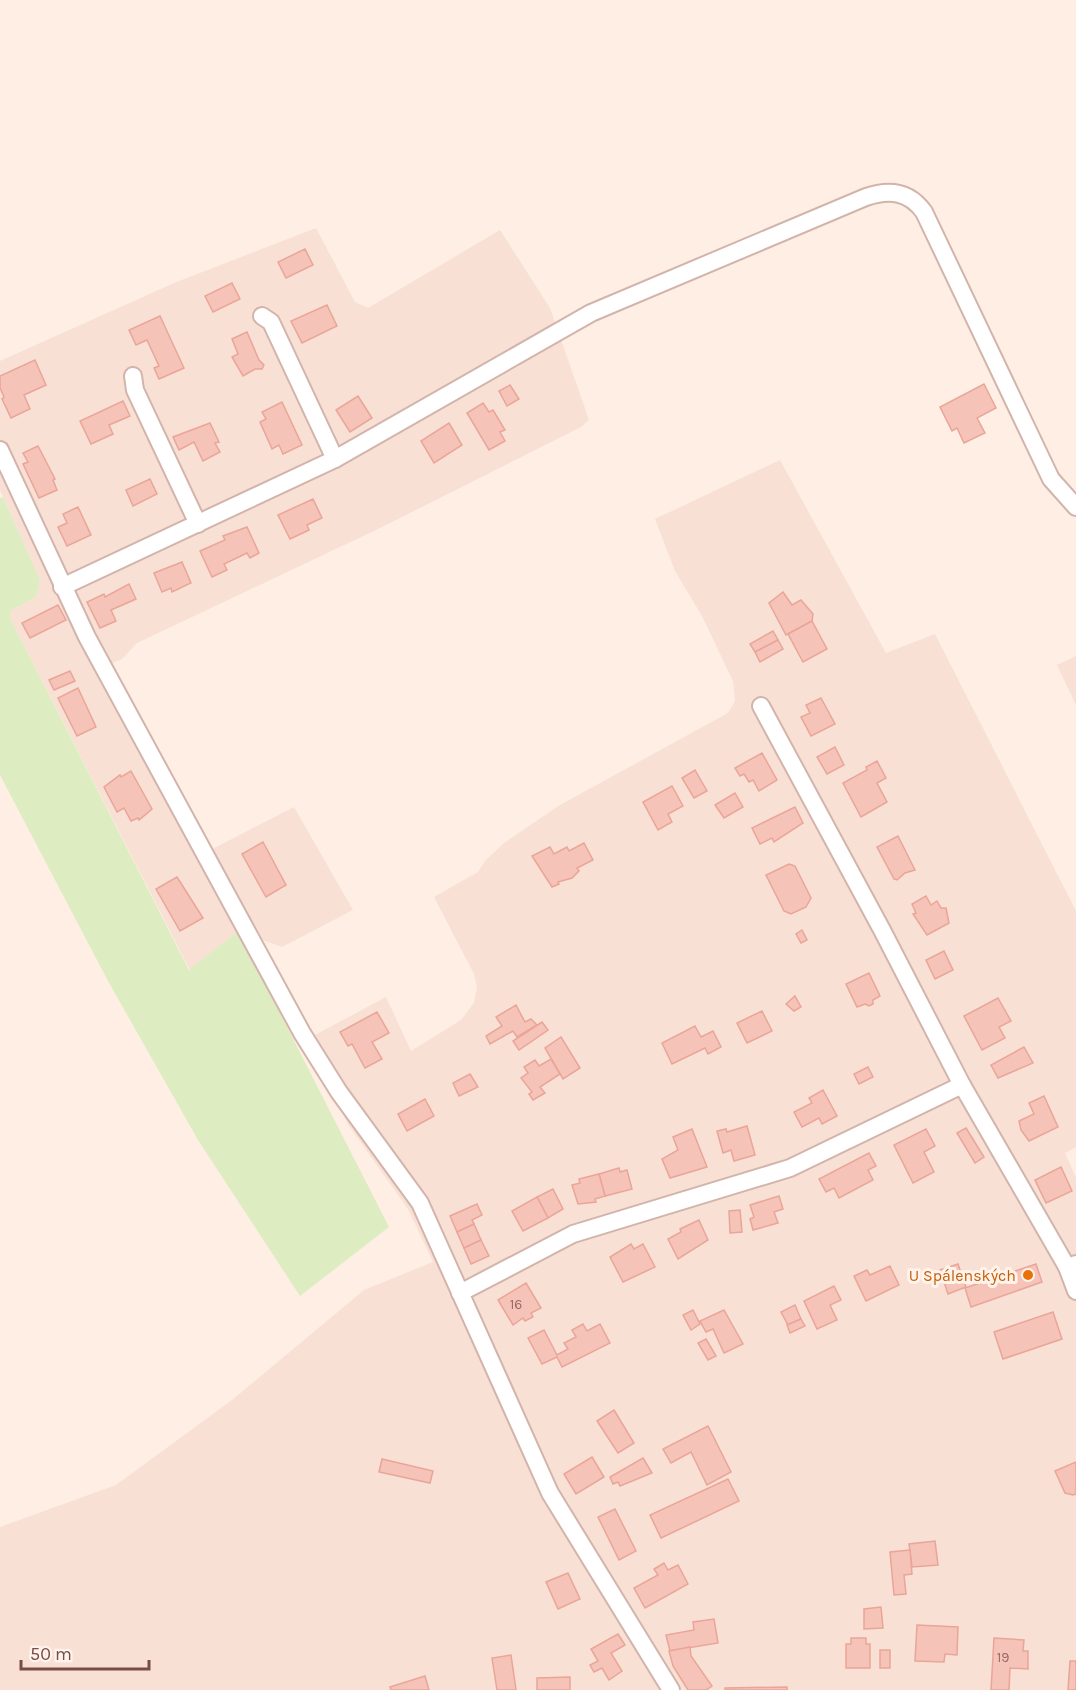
<svg xmlns="http://www.w3.org/2000/svg" width="1076" height="1690" viewBox="0 0 1076 1690" font-family="Karla,sans-serif">
<style>
.residential{fill:#f8e0d5}
.green{fill:#ddedc1}
.building{fill:#f6c3b9;stroke:#eaa598;stroke-width:1.5}
.lines{fill:none;stroke-linecap:round;stroke-linejoin:round}
.street-casing{stroke:#d3b4ab;stroke-width:20}
.street{stroke:#fff;stroke-width:16}
.food-dot{fill:#e8710a;stroke:#fff3ec;stroke-width:2}
.labels{text-anchor:middle;stroke-width:6;stroke-linejoin:round;paint-order:stroke}
.number-label{font-size:14px;fill:#986a64}
.food-label{font-size:16px;fill:#c56008;stroke:#fff3ec;text-anchor:end}
</style>
<rect width="100%" height="100%" fill="#feeee4"/>
<g class="residential">
<path d="M316 228 355 302 368 308 500 230 550 308 589 420 581 427 376 530 137 643 122 659 95 671 197 857 294 807 353 910 282 947 238 931 190 970 11 620 10 611 36 597 40 580 0 490V361L174 283Z"/>
<path d="M780 460 886 653 935 634 1076 911V1147L1065 1153 1076 1178V1690H0V1527L116 1485 232 1400 364 1290 433 1262 408 1209 347 1123 313 1036 386 997 411 1051 461 1020 474 1003 477 987 474 974 434 897 478 872 485 861 504 843 560 805 728 713 735 701 733 681 702 616 675 571 655 519Z"/>
<path d="M1076 656V705L1057 665Z"/>
</g>
<path class="green" d="M3 497 40 580 36 597 10 611 11 620 189 970 238 931 389 1227 300 1296 198 1140 108 981 0 775V498Z"/>
<g class="building">
<path d="M305 249 313 265 286 278 278 262Z"/>
<path d="M232 283 240 299 213 312 205 296Z"/>
<path d="M327 305 337 326 302 343 291 321Z"/>
<path d="M160 316 184 368 159 379 154 368 159 366 147 340 136 345 129 330Z"/>
<path d="M247 332 259 360 264 365 262 369H255L243 376 232 357 238 354 232 339Z"/>
<path d="M35 360 46 385 24 395 30 409 11 418 2 399 4 397 0 388V376Z"/>
<path d="M984 384 996 408 977 418 985 433 964 443 957 428 952 431 940 407Z"/>
<path d="M510 385 519 399 507 406 499 391Z"/>
<path d="M358 396 372 418 350 432 336 410Z"/>
<path d="M123 401 130 416 109 425 113 434 91 444 80 421Z"/>
<path d="M282 402 302 445 283 454 279 445 272 449 260 422 266 419 262 412Z"/>
<path d="M483 403 489 412 493 410 505 430 500 432 505 441 489 450 467 413Z"/>
<path d="M210 423 219 442 215 443 220 452 203 461 194 442 179 450 173 437Z"/>
<path d="M449 423 462 445 434 463 421 441Z"/>
<path d="M38 446 55 479 53 480 57 490 39 498 23 464 28 462 23 453Z"/>
<path d="M150 479 157 494 133 506 126 490Z"/>
<path d="M313 499 322 518 307 525 309 530 290 539 278 515Z"/>
<path d="M78 507 91 535 67 546 58 527 67 523 63 514Z"/>
<path d="M247 527 259 553 250 558 247 553 224 564 227 570 212 577 200 551 225 540 223 536Z"/>
<path d="M182 562 191 583 172 592 171 588 162 592 154 573Z"/>
<path d="M129 584 136 599 111 610 116 621 100 628 87 602 104 594 105 597Z"/>
<path d="M783 592 792 605 801 600 813 614 812 621 786 635 769 603Z"/>
<path d="M58 605 66 620 30 638 22 623Z"/>
<path d="M812 621 827 649 803 662 788 634Z"/>
<path d="M773 631 778 640 755 652 750 644Z"/>
<path d="M778 640 783 649 760 662 755 652Z"/>
<path d="M70 671 75 681 54 690 49 680Z"/>
<path d="M78 688 96 727 77 736 58 698Z"/>
<path d="M821 698 835 724 811 736 801 717 810 713 806 705Z"/>
<path d="M835 747 844 765 827 774 817 757Z"/>
<path d="M762 753 777 780 759 791 753 780 749 782 744 774 740 776 735 768Z"/>
<path d="M877 761 886 778 877 783 887 802 861 817 843 783 867 770 866 767Z"/>
<path d="M695 770 707 791 694 798 682 778Z"/>
<path d="M131 771 152 809 139 820 138 818 131 821 124 808 117 812 104 787 120 775 121 777Z"/>
<path d="M672 786 683 806 668 814 672 822 658 830 643 802Z"/>
<path d="M735 793 743 807 724 818 715 805Z"/>
<path d="M795 807 803 823 774 842 772 838 760 844 752 828Z"/>
<path d="M898 836 915 870 905 873 897 880 894 879 877 847Z"/>
<path d="M263 842 286 885 266 897 242 854Z"/>
<path d="M584 843 593 860 577 868 579 871 572 878 558 882 559 884 552 887 532 856 550 847 554 854 567 847 569 851Z"/>
<path d="M789 864 795 866 811 898 806 907 791 914 784 911 766 875Z"/>
<path d="M177 877 203 918 180 931 156 889Z"/>
<path d="M926 896 931 905 937 901 941 908H946L949 923 927 935 913 914 916 913 912 904Z"/>
<path d="M802 930 807 940 801 943 796 934Z"/>
<path d="M944 951 953 970 935 979 926 960Z"/>
<path d="M869 973 880 996 873 1000V1004L869 1006 865 1004 857 1007 846 984Z"/>
<path d="M795 996 801 1007 794 1011 786 1004Z"/>
<path d="M998 998 1011 1021 999 1027 1005 1038 982 1050 964 1016Z"/>
<path d="M516 1005 525 1022 531 1019 537 1025 517 1037 513 1031 490 1044 486 1036 502 1026 496 1017Z"/>
<path d="M762 1011 772 1031 747 1043 737 1023Z"/>
<path d="M377 1012 389 1033 372 1042 382 1059 365 1068 352 1044 348 1046 340 1032Z"/>
<path d="M542 1022 548 1030 519 1050 513 1041Z"/>
<path d="M695 1026 701 1037 713 1031 721 1047 708 1054 705 1048 672 1064 662 1043Z"/>
<path d="M561 1037 580 1068 563 1079 545 1048Z"/>
<path d="M1024 1047 1033 1063 998 1078 991 1065Z"/>
<path d="M551 1059 560 1074 540 1087 545 1093 533 1100 529 1094 532 1092 521 1078 528 1073 524 1067 535 1060 539 1066Z"/>
<path d="M868 1067 873 1077 859 1084 854 1074Z"/>
<path d="M470 1074 478 1087 459 1096 453 1083Z"/>
<path d="M823 1090 837 1116 822 1124 819 1118 802 1127 794 1112 812 1103 809 1098Z"/>
<path d="M1044 1096 1058 1127 1029 1141 1021 1130 1019 1121 1034 1114 1029 1103Z"/>
<path d="M425 1099 434 1116 407 1131 398 1114Z"/>
<path d="M747 1126 755 1155 734 1161 731 1150 723 1153 717 1131 726 1129 727 1132Z"/>
<path d="M966 1128 984 1157 975 1163 957 1133Z"/>
<path d="M692 1129 707 1167 670 1178 662 1159 678 1150 673 1137Z"/>
<path d="M926 1129 935 1146 924 1152 934 1172 913 1183 894 1145Z"/>
<path d="M869 1153 876 1166 868 1170 873 1180 839 1198 834 1188 826 1192 819 1179Z"/>
<path d="M1061 1167 1072 1191 1046 1203 1035 1180Z"/>
<path d="M619 1168 620 1172 627 1170 632 1189 605 1196 599 1174Z"/>
<path d="M599 1174 605 1196 595 1199 596 1202 578 1204 572 1185 580 1183 579 1179Z"/>
<path d="M553 1189 563 1209 548 1218 537 1197Z"/>
<path d="M779 1196 783 1209 774 1212 778 1223 753 1230 750 1219 754 1217 750 1205Z"/>
<path d="M537 1197 548 1218 523 1231 512 1211Z"/>
<path d="M477 1204 482 1215 472 1220 474 1224 457 1232 450 1216Z"/>
<path d="M740 1210 742 1232 730 1233 729 1211Z"/>
<path d="M699 1220 708 1240 678 1259 668 1239 681 1232 680 1229Z"/>
<path d="M474 1224 481 1240 464 1248 457 1232Z"/>
<path d="M481 1240 489 1256 471 1264 464 1248Z"/>
<path d="M631 1244 634 1249 643 1244 655 1267 623 1282 610 1257Z"/>
<path d="M958 1264 966 1287 948 1294 940 1270Z"/>
<path d="M1036 1264 1042 1282 971 1307 965 1288Z"/>
<path d="M890 1266 899 1285 866 1301 854 1276 867 1270 870 1275Z"/>
<path d="M526 1283 541 1308 531 1313 533 1317 525 1321 523 1318 513 1325 498 1300Z"/>
<path d="M834 1286 841 1300 830 1305 837 1320 817 1329 804 1301Z"/>
<path d="M795 1305 801 1319 788 1325 781 1312Z"/>
<path d="M693 1310 700 1324 691 1330 683 1315Z"/>
<path d="M724 1310 743 1344 724 1353 713 1329 706 1332 700 1321Z"/>
<path d="M1053 1312 1062 1339 1003 1359 994 1332Z"/>
<path d="M801 1319 805 1326 790 1333 787 1325Z"/>
<path d="M583 1324 587 1331 600 1324 610 1343 562 1367 557 1357 542 1364 528 1338 544 1330 557 1355 568 1349 564 1343 576 1337 572 1330Z"/>
<path d="M706 1339 716 1356 708 1360 698 1343Z"/>
<path d="M614 1410 634 1443 618 1453 597 1421Z"/>
<path d="M708 1426 731 1472 707 1485 691 1452 671 1463 663 1449Z"/>
<path d="M592 1457 604 1477 576 1494 564 1474Z"/>
<path d="M643 1458 652 1473 620 1486 618 1482 613 1484 610 1477Z"/>
<path d="M382 1459 433 1471 430 1483 379 1472Z"/>
<path d="M1076 1462V1494L1073 1495 1065 1493 1055 1471Z"/>
<path d="M728 1479 739 1501 661 1538 650 1515Z"/>
<path d="M615 1509 636 1551 619 1560 598 1517Z"/>
<path d="M935 1541 938 1565 912 1567 909 1544Z"/>
<path d="M910 1550 912 1574 904 1575 906 1594 894 1595 890 1552Z"/>
<path d="M664 1563 668 1570 678 1565 688 1584 645 1608 634 1588 658 1575 654 1569Z"/>
<path d="M568 1573 580 1599 558 1609 546 1582Z"/>
<path d="M881 1607 883 1628 864 1629V1609Z"/>
<path d="M714 1619 718 1643 670 1651 666 1635 694 1630 693 1622Z"/>
<path d="M917 1625 958 1627 957 1655 945 1654 944 1662 915 1661Z"/>
<path d="M618 1634 625 1645 611 1653 622 1671 609 1680 602 1668 594 1672 590 1665 598 1661 591 1649Z"/>
<path d="M851 1638H866V1644H870V1668H846V1644H851Z"/>
<path d="M994 1638 1024 1640 1023 1651H1028V1669L1010 1668 1009 1690H991Z"/>
<path d="M690 1647 691 1656 712 1686 706 1690H688L673 1666 669 1651Z"/>
<rect x="880" y="1650" width="10" height="18"/>
<path d="M511 1655 516 1690H497L492 1658Z"/>
<path d="M1070 1661H1076V1690H1068Z"/>
<path d="M425 1676 429 1690H391L390 1687Z"/>
<path d="M570 1677V1690H537V1678Z"/>
<path d="M787 1687V1690H725V1688Z"/>
</g>
<g class="lines">
<g class="street-casing">
<g id="street">
<path d="M133 376 135 390 198 524"/>
<path d="M0 450 87 637 302 1033 339 1092 420 1203 550 1493 671 1690"/>
<path d="M335 459 591 313 866 197C889 189 909 191 924 212L1051 479 1076 507"/>
<path d="M62 587 335 459 271 322 262 316"/>
<path d="M761 706 882 930 962 1085 1067 1267 1076 1264"/>
<path d="M1067 1267 1076 1291"/>
<path d="M460 1293 573 1234 790 1168 962 1085"/>
</g>
</g>
<use href="#street" class="street"/>
</g>
<circle class="food-dot" cx="1028" cy="1275" r="6"/>
<g class="labels">
<g class="number-label">
<text x="516" y="1309">16</text>
<text x="1003" y="1662">19</text>
</g>
<g class="food-label">
<text x="1016" y="1281">U Spálenských</text>
</g>
</g>
<path d="M21 1660v9h128v-9" fill="none" stroke="#794d47" stroke-width="3"/>
<text x="30" y="1660" font-size="18" fill="#794d47" stroke="#fff3ec" stroke-width="4.5" paint-order="stroke">50 m</text>
</svg>
